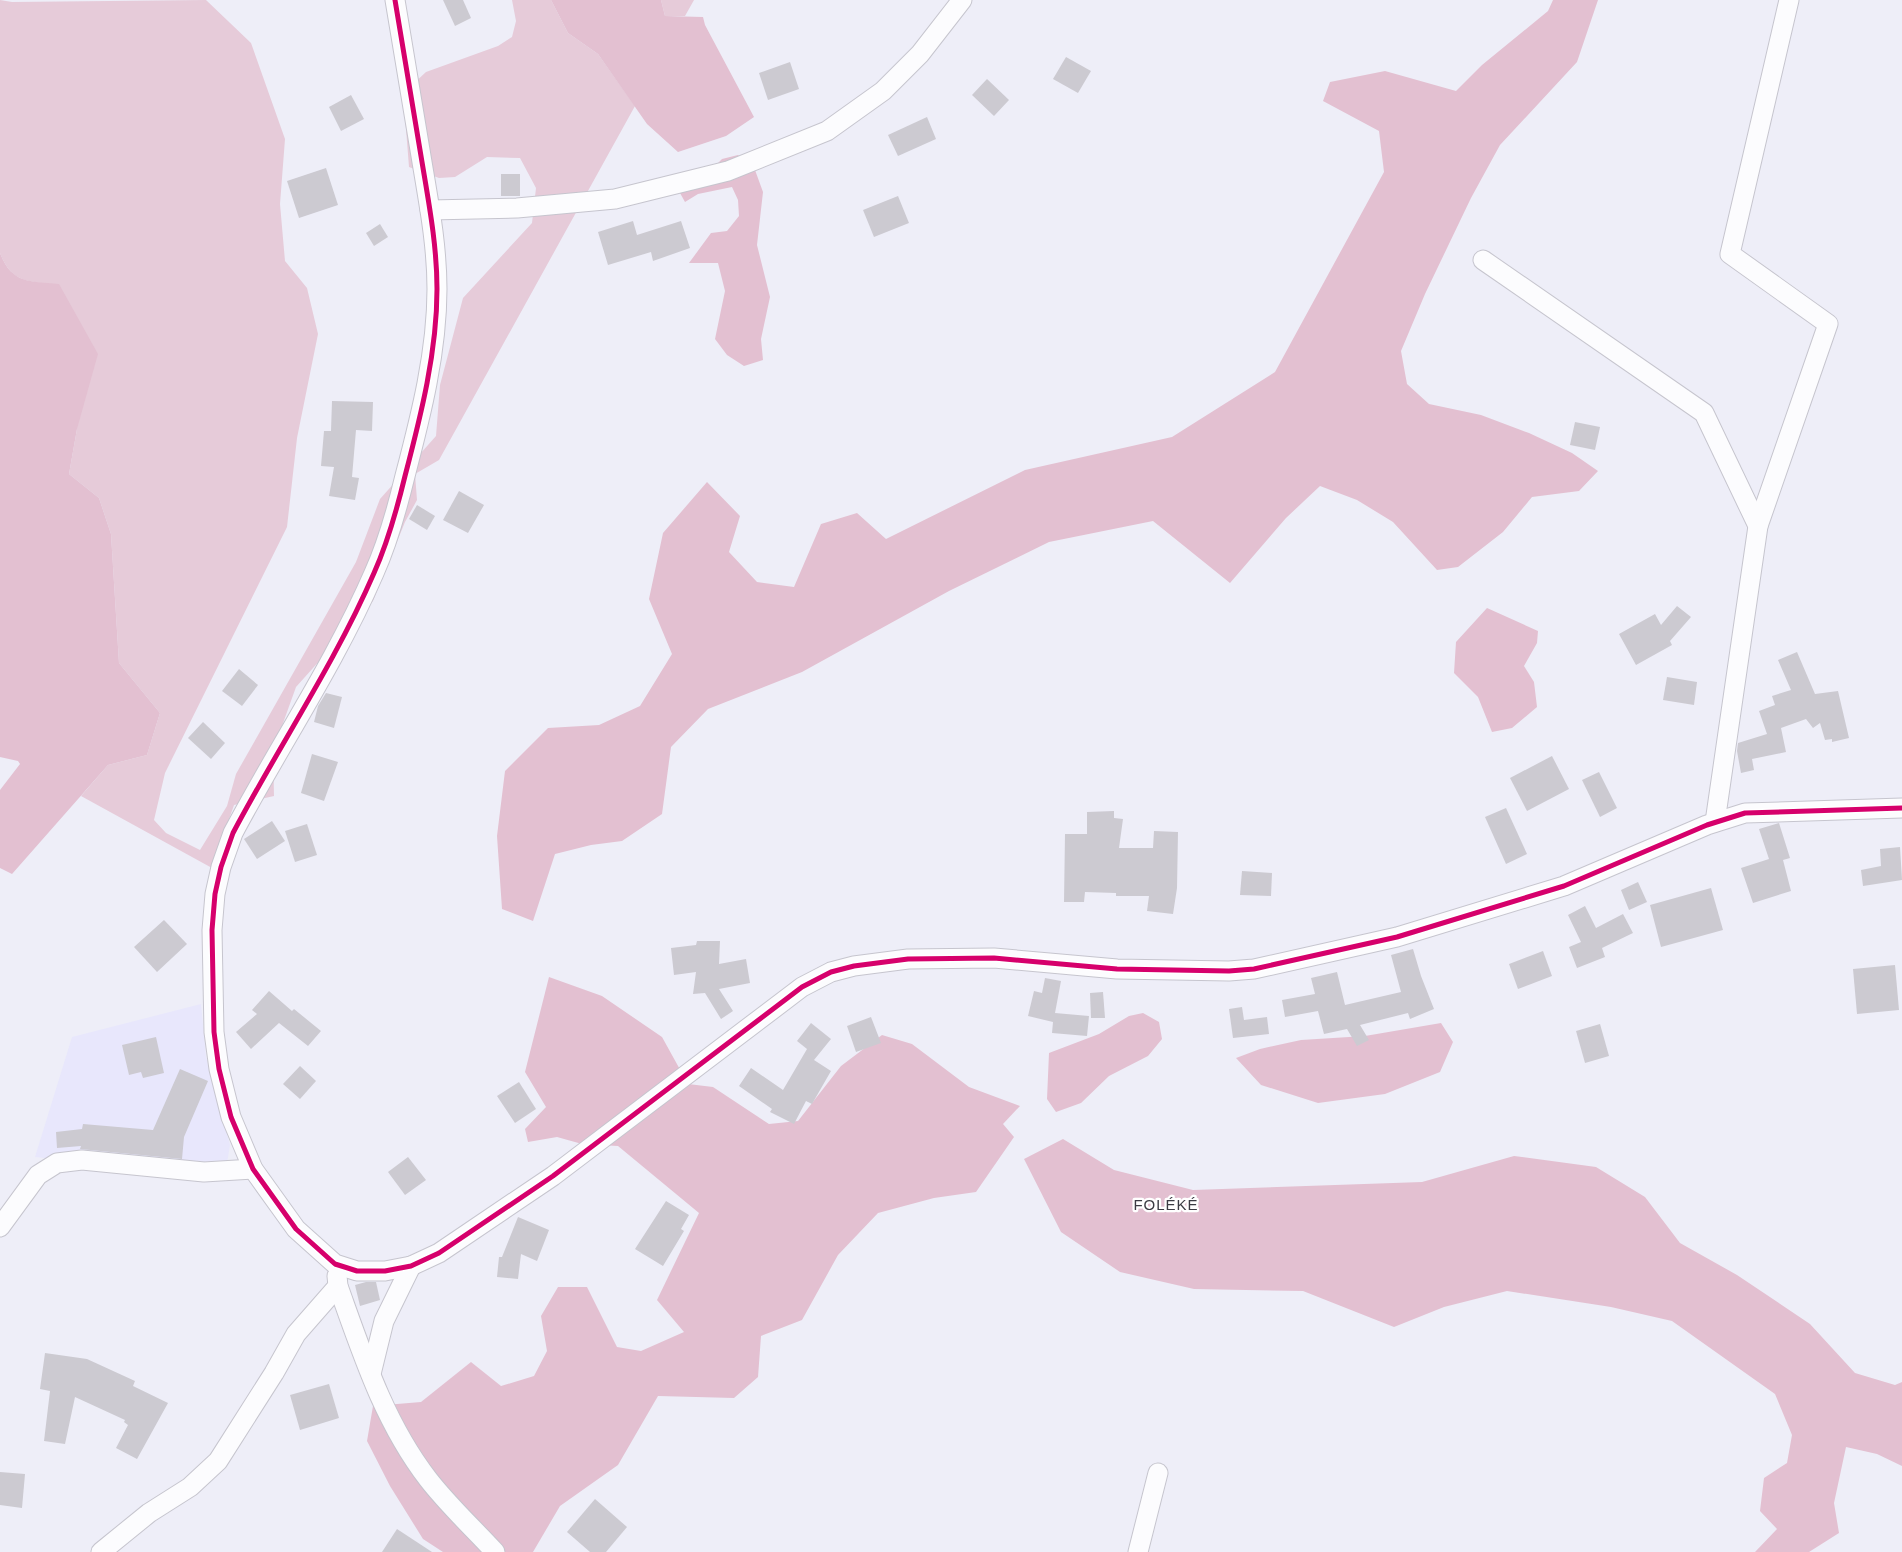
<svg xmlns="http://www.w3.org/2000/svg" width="1902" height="1552" viewBox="0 0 1902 1552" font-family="Helvetica,sans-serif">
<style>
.built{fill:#e8e7fc}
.green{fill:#e6cbd9}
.forest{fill:#e3c0d1}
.building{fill:#cccad1}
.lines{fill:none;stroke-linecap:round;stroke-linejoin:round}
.minor-casing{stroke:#c6c5ce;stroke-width:21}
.minor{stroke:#fcfcfe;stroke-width:19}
.cycleway-casing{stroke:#fff;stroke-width:8}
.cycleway{stroke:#d6006c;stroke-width:5}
.labels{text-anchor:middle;stroke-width:4.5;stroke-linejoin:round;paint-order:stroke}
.quarter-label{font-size:15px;letter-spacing:1px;fill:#3b3b43;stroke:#fff}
</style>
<rect width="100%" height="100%" fill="#eeeef8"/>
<path class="built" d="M201 1004 206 1057 230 1145 227 1163 220 1178 35 1157 72 1037Z"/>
<g class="green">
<path d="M0 0 12 2 206 0 251 43 285 139 280 204 285 261 307 288 318 334 297 438 287 527 165 773 154 820 166 833 200 850 227 806 236 774 356 562 380 499 436 436 440 385 463 298 532 223 536 188 520 158 487 157 455 177 439 178 409 167 405 116 412 85 426 72 498 46 512 37 516 21 512 0H551L568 33 598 54 635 106 439 460 415 474 417 500 405 522 373 601 296 687 273 751 274 796 234 805 212 868 81 796 108 765 147 755 160 713 119 663 111 534 99 498 69 474 77 429 59 285C29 281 12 284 0 253Z"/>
<path d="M661 0H694L685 16H665Z"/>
</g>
<g class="forest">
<path d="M551 0H661L665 16 703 17 705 25 754 117 726 136 678 152 647 124 598 54 568 33Z"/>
<path d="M1553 0H1598L1577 62 1500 145 1471 198 1425 294 1401 351 1407 384 1429 404 1481 415 1529 433 1572 453 1598 471 1579 491 1532 497 1503 532 1458 567 1437 570 1393 522 1357 500 1320 486 1286 518 1230 583 1153 521 1049 542 949 591 802 672 708 709 671 747 662 814 622 841 591 845 555 854 533 921 502 909 497 836 505 771 548 728 599 725 640 706 672 654 649 599 663 533 707 482 740 516 729 552 757 582 794 587 821 524 857 513 886 539 1025 470 1172 437 1275 372 1384 172 1379 131 1323 101 1330 82 1385 71 1456 91 1482 65 1548 11Z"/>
<path d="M738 155 755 170 763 192 757 245 770 297 761 339 763 360 744 366 727 355 715 339 725 291 718 263H689L711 233 727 231 739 216 738 200 732 187 698 194 685 202 680 193 704 177 722 159Z"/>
<path d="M0 253C12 284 29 281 59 284L98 354 77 429 69 474 99 498 111 534 119 663 160 713 147 755 108 765 12 874 0 868V790L20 764 18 761 0 757Z"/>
<path d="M1487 608 1538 631 1537 643 1524 666 1534 682 1537 707 1512 728 1492 732 1478 697 1454 673 1456 642Z"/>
<path d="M549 977 602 996 662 1037 688 1084 713 1087 769 1124 798 1121 841 1066 882 1035 912 1044 969 1087 1020 1106 1003 1124 1014 1137 976 1192 934 1198 878 1213 838 1255 802 1320 761 1336 758 1377 734 1398 658 1396 618 1465 560 1506 533 1552H443L423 1539 390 1486 367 1441 373 1406 421 1402 471 1362 501 1386 534 1376 547 1351 541 1316 558 1287H587L617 1347 641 1351 684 1332 657 1300 699 1213 618 1146 582 1144 557 1137 528 1142 525 1129 546 1107 525 1072Z"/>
<path d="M1143 1013 1159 1022 1162 1039 1148 1056 1109 1076 1081 1103 1056 1112 1047 1099 1049 1053 1099 1034 1129 1016Z"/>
<path d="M1441 1023 1453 1042 1440 1072 1385 1094 1318 1103 1261 1085 1236 1058 1260 1049 1301 1040 1365 1036Z"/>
<path d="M1063 1139 1114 1170 1193 1190 1422 1182 1514 1156 1596 1167 1645 1197 1680 1243 1737 1275 1810 1324 1855 1373 1895 1385 1902 1382V1466L1877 1454 1846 1447 1834 1503 1839 1533 1809 1552H1755L1777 1529 1760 1511 1764 1478 1787 1463 1792 1435 1775 1394 1672 1321 1611 1307 1507 1291 1444 1307 1394 1327 1303 1291 1194 1289 1120 1272 1061 1232 1024 1159Z"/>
</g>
<g class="building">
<path d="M443 0H463L471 18 455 26Z"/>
<path d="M1066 57 1091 71 1078 93 1053 79Z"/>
<path d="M790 62 799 89 768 100 759 73Z"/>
<path d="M987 79 1009 100 994 116 972 95Z"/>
<path d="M351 95 364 119 341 131 329 107Z"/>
<path d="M927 117 936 139 898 156 888 135Z"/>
<path d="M326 168 338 205 299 218 287 181Z"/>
<rect x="501" y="174" width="19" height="22"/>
<path d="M898 196 909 223 874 237 863 210Z"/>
<path d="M633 221 637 235 681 221 690 248 653 261 651 252 608 265 598 232Z"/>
<path d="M380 224 388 237 374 246 366 233Z"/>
<path d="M332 401 373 402 372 431 356 430 352 477 359 478 355 500 329 496 334 467 321 466 324 431H331Z"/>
<path d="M1575 422 1600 427 1595 450 1570 445Z"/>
<path d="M459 491 484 505 468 533 443 520Z"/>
<path d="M417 505 435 516 427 530 409 519Z"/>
<path d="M1677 606 1691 617 1670 641 1672 645 1636 665 1619 634 1655 614 1661 625Z"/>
<path d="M1797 652 1815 694 1838 691 1849 738 1832 742V739L1825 740 1820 723 1813 728 1806 719 1781 728 1786 752 1752 759 1754 770 1741 773 1737 751 1738 743 1767 734 1759 711 1775 705 1772 696 1791 690 1778 660Z"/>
<path d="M239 669 258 685 242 706 222 691Z"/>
<path d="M1667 677 1697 682 1694 705 1663 700Z"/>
<path d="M326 693 342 697 334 728 314 722 318 706Z"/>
<path d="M203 722 225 743 211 759 188 738Z"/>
<path d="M312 754 338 762 324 801 301 793Z"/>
<path d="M1552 756 1569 789 1527 811 1510 778Z"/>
<path d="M1599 772 1617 808 1600 817 1582 780Z"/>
<path d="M1506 808 1527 854 1506 864 1485 817Z"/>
<path d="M1114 811V818L1123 819 1119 848H1153L1154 831 1178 832 1177 888 1173 914 1147 911 1149 896H1116V893L1085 892 1084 902H1064L1065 834H1087V812Z"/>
<path d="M272 821 285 841 257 859 244 839Z"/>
<path d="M1779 823 1790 858 1783 860 1791 891 1753 903 1741 868 1769 859 1759 829Z"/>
<path d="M307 824 317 855 295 862 285 831Z"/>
<path d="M1900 847 1902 880 1863 886 1861 870 1881 866 1880 849Z"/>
<path d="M1242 871 1272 873 1271 896 1240 895Z"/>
<path d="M1638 882 1647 902 1629 910 1621 890Z"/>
<path d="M1711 888 1723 930 1661 947 1650 905Z"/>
<path d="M1585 906 1596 928 1623 914 1633 933 1602 948 1605 957 1577 968 1569 947 1581 942 1568 915Z"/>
<path d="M164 920 187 944 157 972 134 947Z"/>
<path d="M697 941H720L719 964 746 959 750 983 719 989 733 1011 721 1019 705 993 693 994 696 972 674 975 671 948 696 945Z"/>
<path d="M1413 949 1421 976 1434 1009 1410 1019 1408 1013 1360 1025 1369 1040 1357 1046 1347 1029 1324 1034 1318 1011 1285 1017 1282 1000 1315 994 1311 978 1337 972 1345 1005 1401 992 1391 955Z"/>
<path d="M1543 951 1552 976 1518 989 1509 964Z"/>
<path d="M1895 965 1899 1010 1857 1014 1853 969Z"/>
<path d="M1045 978 1061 981 1055 1013 1089 1016 1087 1036 1052 1033 1053 1022 1028 1016 1034 991 1042 993Z"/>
<path d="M269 991 292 1011 294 1009 321 1031 308 1046 279 1023 251 1049 236 1032 257 1014 252 1010Z"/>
<path d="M1103 992 1105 1018H1091L1090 993Z"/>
<path d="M1242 1007 1244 1020 1267 1017 1269 1034 1233 1038 1229 1009Z"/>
<path d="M871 1017 881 1043 856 1052 847 1026Z"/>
<path d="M811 1023 831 1039 814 1060 831 1071 812 1104 806 1101 794 1124 770 1112 772 1109 739 1086 751 1068 783 1090 807 1049 797 1041Z"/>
<path d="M1600 1024 1609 1056 1585 1063 1576 1031Z"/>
<path d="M156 1037 164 1073 143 1078 141 1072 129 1075 122 1045Z"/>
<path d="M300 1066 316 1081 300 1099 283 1084Z"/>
<path d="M180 1069 208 1081 184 1137 182 1159 80 1149 81 1146 57 1148 56 1132 82 1129 83 1124 153 1130Z"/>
<path d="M519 1082 536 1109 515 1123 497 1096Z"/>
<path d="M408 1157 426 1180 405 1195 388 1172Z"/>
<path d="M666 1201 689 1215 681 1229 684 1231 663 1266 635 1249Z"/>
<path d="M518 1217 549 1230 537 1261 521 1254 518 1279 497 1277 499 1257H502Z"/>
<path d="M366 1282H376L380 1300 360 1306 355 1285Z"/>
<path d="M45 1353 87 1359 135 1381 133 1386 168 1403 137 1459 116 1448 128 1425 124 1422 125 1420 75 1397 65 1444 44 1441 50 1391 40 1389Z"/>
<path d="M329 1384 339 1418 300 1430 290 1395Z"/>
<path d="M0 1472 25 1474 22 1508 0 1505Z"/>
<path d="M595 1499 627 1527 606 1552H590L567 1532Z"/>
<path d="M397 1529 432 1552H382Z"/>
</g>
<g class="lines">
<g class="minor-casing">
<g id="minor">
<path d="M395 0C404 54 413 108 422 162 429 204 437 246 437 289 437 352 421 415 405 476 397 509 388 542 374 573 335 663 279 746 233 833L221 867 215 894 212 930 214 1032 219 1069 231 1117 253 1169 296 1229 335 1264 357 1271H385L411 1266 439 1253 553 1176 802 987 831 972 854 966 908 959 994 958 1117 969 1229 971 1254 969 1397 937 1564 886 1707 825 1745 813 1902 808"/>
<path d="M430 210 517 208 615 199 728 171 827 131 883 91 920 54 962 0"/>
<path d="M1483 260 1704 413 1758 526"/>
<path d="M1715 822 1758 526 1828 324 1730 254 1789 0"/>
<path d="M0 1227 38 1175 57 1163 82 1160 204 1172 253 1169"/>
<path d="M337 1276 338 1286C362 1353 384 1422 428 1479 448 1505 473 1528 495 1552"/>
<path d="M371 1374 384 1321 411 1266"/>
<path d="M101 1552 149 1513 190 1487 218 1461 274 1373 296 1334 338 1286"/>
<path d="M1138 1552 1158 1473"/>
</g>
</g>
<use href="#minor" class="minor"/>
<g class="cycleway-casing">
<path id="cycleway" d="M395 0C404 54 413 108 422 162 429 204 437 246 437 289 437 352 421 415 405 476 397 509 388 542 374 573 335 663 279 746 233 833L221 867 215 894 212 930 214 1032 219 1069 231 1117 253 1169 296 1229 335 1264 357 1271H385L411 1266 439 1253 553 1176 802 987 831 972 854 966 908 959 994 958 1117 969 1229 971 1254 969 1397 937 1564 886 1707 825 1745 813 1902 808"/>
</g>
<use href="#cycleway" class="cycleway"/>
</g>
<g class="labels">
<g class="quarter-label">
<text x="1166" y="1210">FOLÉKÉ</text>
</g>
</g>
</svg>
